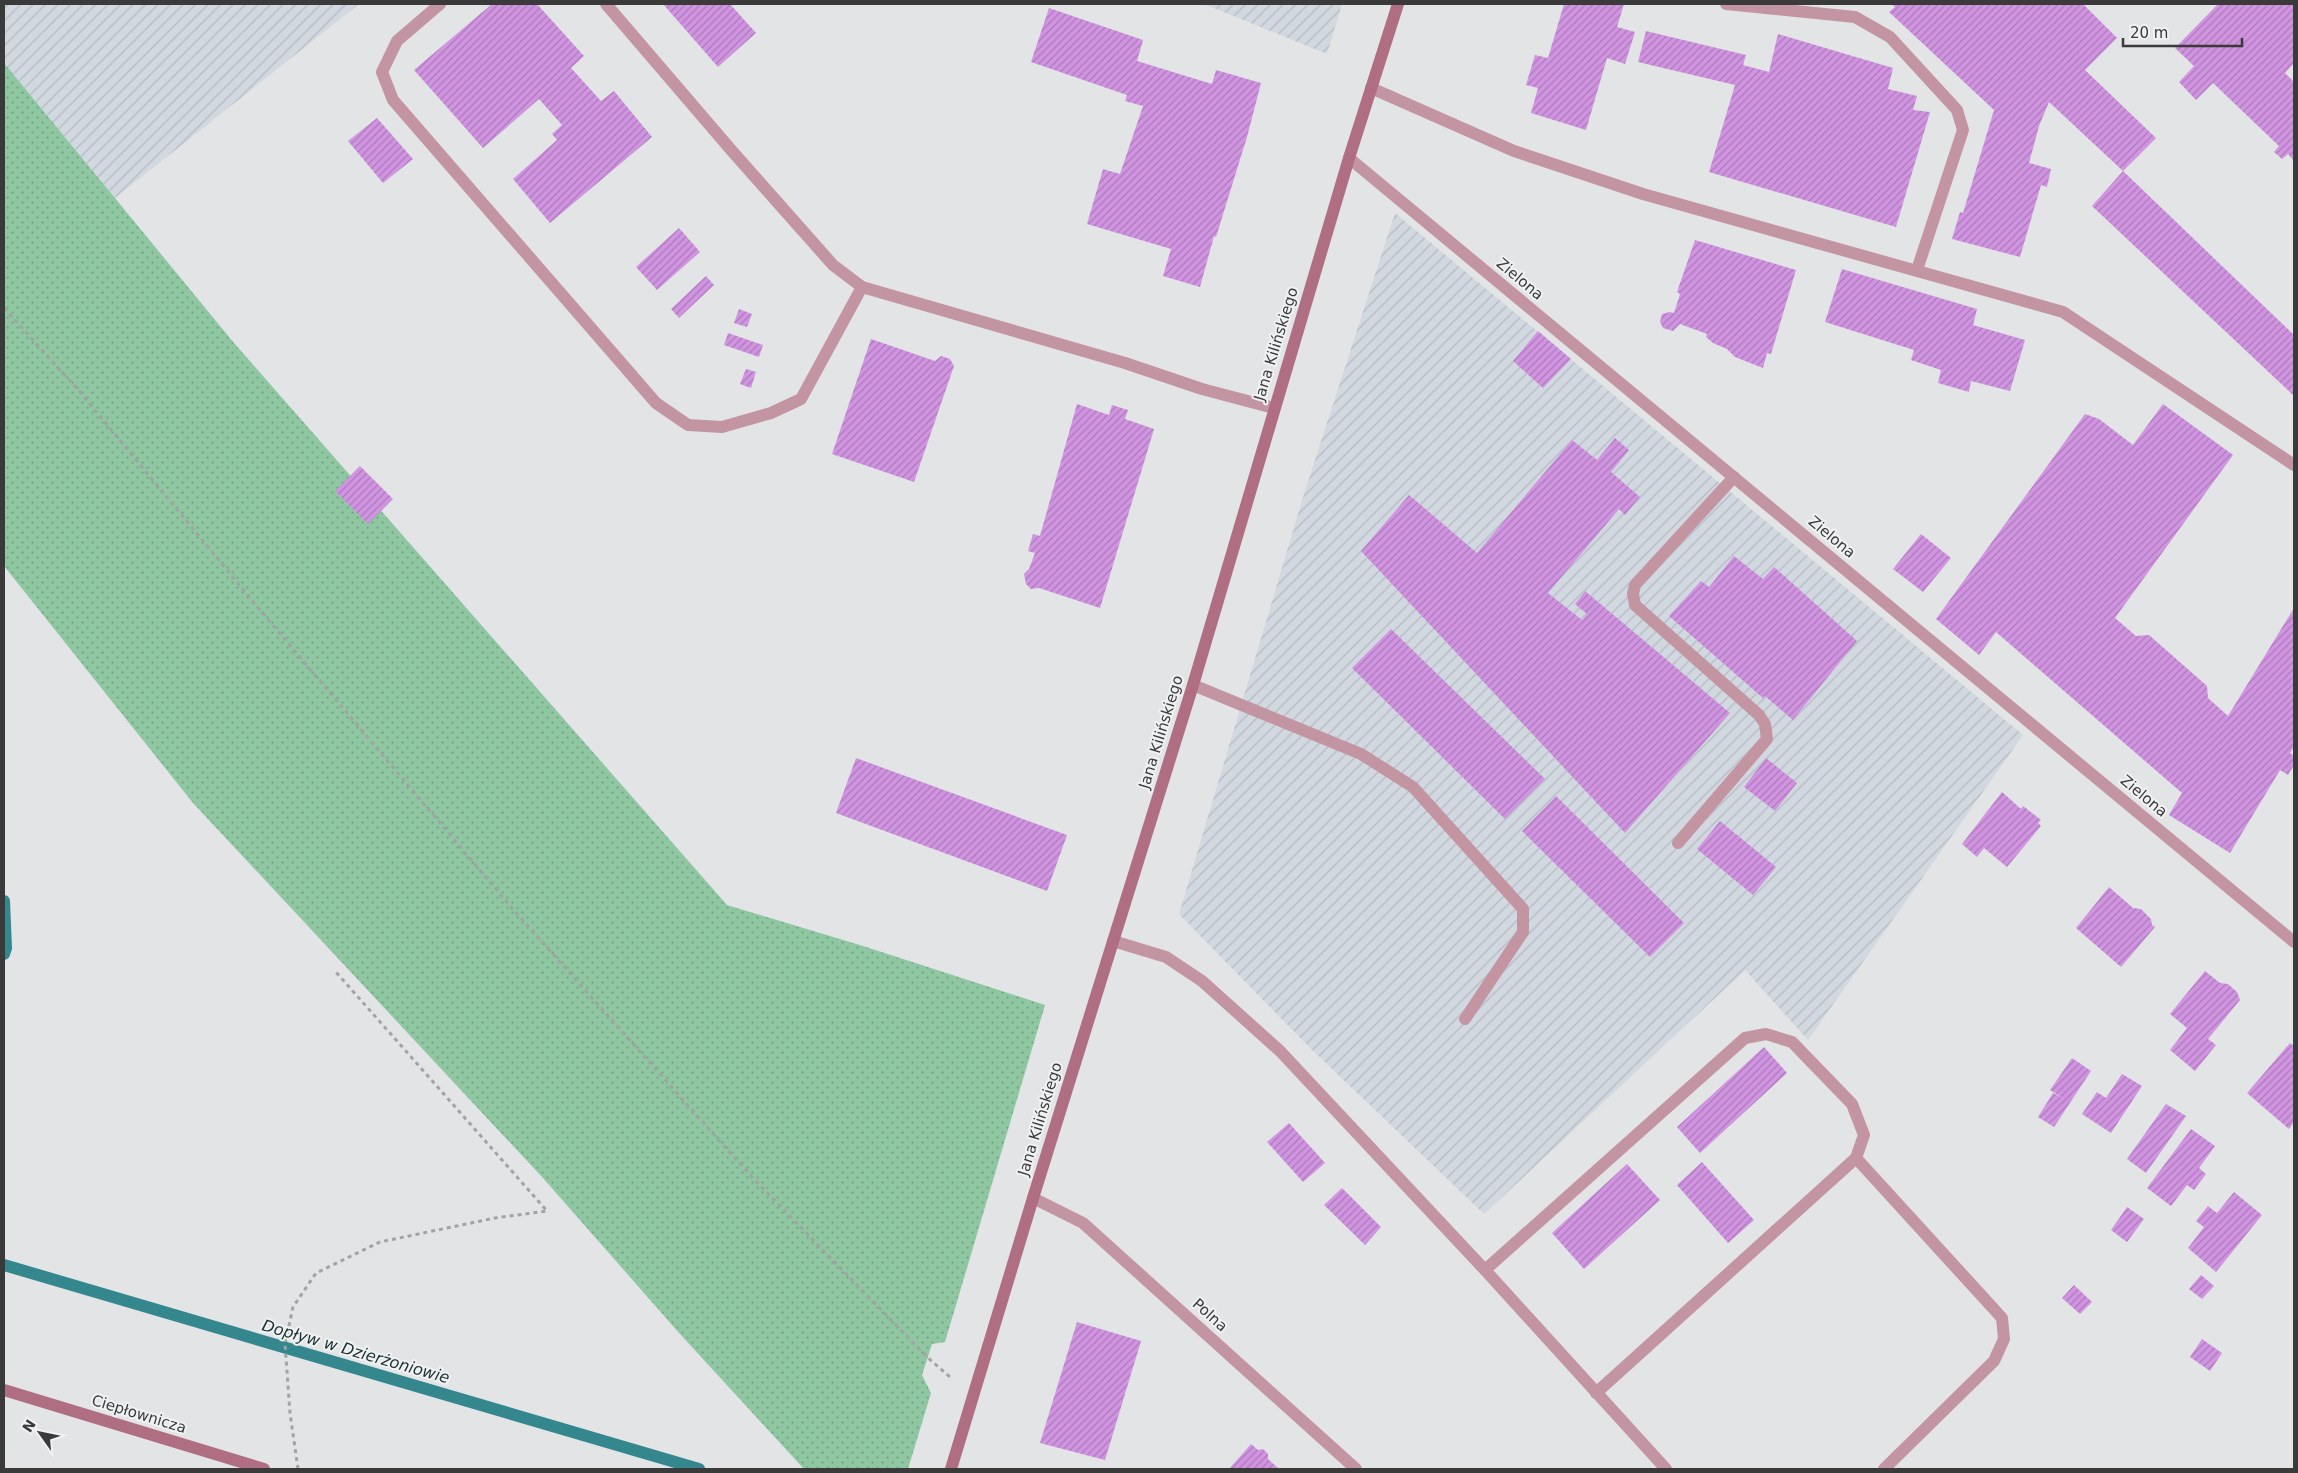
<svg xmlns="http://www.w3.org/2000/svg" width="2298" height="1473" viewBox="0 0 2298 1473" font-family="'DejaVu Sans',sans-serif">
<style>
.industrial{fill:url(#industrial-furrows)}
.grass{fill:url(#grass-dots)}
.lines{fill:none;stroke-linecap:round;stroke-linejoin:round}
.stream{stroke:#34878d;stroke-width:12}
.building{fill:url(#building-hatch)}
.path{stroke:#a2a3a5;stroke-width:3;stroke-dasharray:4 4;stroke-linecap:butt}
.lane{stroke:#c395a2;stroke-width:12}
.street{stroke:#c395a2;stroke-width:12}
.secondary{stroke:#af6e82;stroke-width:12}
.labels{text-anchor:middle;stroke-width:4;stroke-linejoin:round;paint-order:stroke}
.street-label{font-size:15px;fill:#3a3a3b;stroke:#f0f1f3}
.water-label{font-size:16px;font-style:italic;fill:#183133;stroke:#f0f1f3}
</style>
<defs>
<pattern id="industrial-furrows" width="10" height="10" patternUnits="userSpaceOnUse" patternTransform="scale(1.25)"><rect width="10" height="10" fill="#d2d8e0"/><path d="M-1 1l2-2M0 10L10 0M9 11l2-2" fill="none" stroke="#b5bac1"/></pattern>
<pattern id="grass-dots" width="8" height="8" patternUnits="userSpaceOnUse" patternTransform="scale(1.25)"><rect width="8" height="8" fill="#8ec7a2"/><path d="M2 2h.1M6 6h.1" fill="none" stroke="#75a385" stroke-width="1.8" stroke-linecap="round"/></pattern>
<pattern id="building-hatch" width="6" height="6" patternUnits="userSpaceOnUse" patternTransform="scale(1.25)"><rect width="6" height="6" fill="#d194e1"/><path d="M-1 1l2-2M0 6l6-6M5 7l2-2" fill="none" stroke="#ab7ab8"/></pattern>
</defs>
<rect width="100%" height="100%" fill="#e3e4e6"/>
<g class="industrial">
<path d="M4 4H359L115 198 4 63Z"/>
<path d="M1204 4H1342L1327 54Z"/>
<path d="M1395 213 2023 735 1808 1040 1745 970 1484 1214 1309 1047 1179 914 1304 494Z"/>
</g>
<path class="grass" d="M4 63 234 343 727 905 863 946 1045 1005 945 1342 932 1344 922 1375 931 1393 908 1469H804L680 1334 543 1178 193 803 4 566Z"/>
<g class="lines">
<g class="stream">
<path d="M4 901 6 948 4 954"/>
<path d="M4 1265 699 1469"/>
</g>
</g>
<g class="building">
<path d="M492 4H537L584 56 571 68 601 101 614 91 652 137 550 223 513 179 557 140 552 134 562 125 539 99 483 148 414 70Z"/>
<path d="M663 4H730L756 33 718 67Z"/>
<path d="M1564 4H1624L1617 27 1635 32 1625 64 1607 58 1586 130 1531 113 1538 88 1526 85 1535 55 1548 58Z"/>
<path d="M1892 4H2083L2117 38 2085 70 2156 138 2123 171 2049 102 2039 126 2029 163 2051 169 2047 187 2041 185 2020 257 1952 239 1960 212 1963 213 1994 110 1889 12 1895 7Z"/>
<path d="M2218 4H2294V63L2285 73 2294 82V161L2288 154 2282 159 2274 152 2279 146 2213 83 2196 100 2179 82 2194 66 2175 48Z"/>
<path d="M1049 8 1143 40 1137 61 1212 84 1216 70 1261 83 1247 137 1216 237 1214 236 1200 287 1163 276 1171 249 1087 224 1103 169 1120 174 1143 106 1125 101 1127 95 1031 62Z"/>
<path d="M1646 31 1746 55 1743 65 1769 72 1778 34 1893 68 1888 89 1917 96 1913 110 1930 112 1896 227 1709 172 1735 85 1638 62Z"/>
<path d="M377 118 413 159 383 183 348 141Z"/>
<path d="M2123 171 2294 335V396L2092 206Z"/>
<path d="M679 228 700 252 657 290 636 267Z"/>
<path d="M1695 240 1796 270 1771 354 1767 353 1763 368 1735 357 1727 349 1713 343 1706 337 1707 334 1680 324 1673 331 1663 328 1660 322 1662 314 1670 312 1674 313 1680 294 1677 292Z"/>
<path d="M1842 269 1977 309 1973 325 2025 340 2010 391 1971 381 1969 392 1938 383 1941 370 1911 360 1914 350 1825 322Z"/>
<path d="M706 276 714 285 679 318 671 309Z"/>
<path d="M739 309 752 314 747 327 734 323Z"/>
<path d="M1538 331 1571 359 1543 388 1513 361Z"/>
<path d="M728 333 763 345 759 357 724 345Z"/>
<path d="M871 339 935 361 941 356 950 359 954 366 914 482 832 454Z"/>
<path d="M746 369 756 372 751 388 740 384Z"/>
<path d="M1077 404 1109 415 1112 405 1128 410 1125 419 1154 429 1100 608 1039 588 1031 589 1026 584 1024 574 1029 569 1035 553 1028 551 1033 534 1040 536Z"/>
<path d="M2163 404 2233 455 2115 618 2136 636 2149 635 2207 686 2208 698 2228 716 2294 608V747L2290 753 2294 756V765L2288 775 2280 770 2230 853 2169 815 2182 793 1996 632 1979 655 1936 619 2085 414 2099 419 2133 445Z"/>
<path d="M1615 438 1629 450 1611 472 1640 497 1625 515 1619 509 1548 593 1582 620 1587 614 1575 604 1585 591 1730 713 1625 833 1361 551 1409 495 1477 553 1572 440 1597 460Z"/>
<path d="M360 466 393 499 368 524 335 491Z"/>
<path d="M1921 534 1951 558 1923 592 1893 569Z"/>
<path d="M1734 556 1763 579 1774 567 1857 641 1793 720 1765 696 1763 698 1669 616 1701 581 1709 587Z"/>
<path d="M1391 629 1545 779 1505 819 1352 668Z"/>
<path d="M856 758 1067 835 1047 891 836 813Z"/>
<path d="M1766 758 1797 783 1775 811 1744 787Z"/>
<path d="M2002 792 2021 809 2023 806 2041 820 2038 823 2041 826 2007 867 1984 848 1977 857 1962 844Z"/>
<path d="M1556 796 1684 923 1650 957 1522 831Z"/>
<path d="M1720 821 1776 867 1753 895 1697 849Z"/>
<path d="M2109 887 2133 908 2141 909 2151 919 2152 925 2155 927 2121 967 2076 928Z"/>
<path d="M2205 971 2220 983 2228 984 2237 992 2240 1000 2208 1039 2216 1045 2195 1071 2170 1050 2187 1028 2170 1014Z"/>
<path d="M2290 1043 2294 1046V1122L2289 1129 2247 1093Z"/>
<path d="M1764 1047 1787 1073 1700 1153 1677 1127Z"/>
<path d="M2072 1058 2091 1071 2054 1127 2038 1117 2053 1093 2064 1099 2050 1090Z"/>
<path d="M2122 1074 2142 1086 2111 1133 2082 1114 2097 1092 2106 1098Z"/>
<path d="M2166 1104 2186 1116 2146 1173 2127 1159Z"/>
<path d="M1289 1123 1325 1163 1303 1182 1267 1142Z"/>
<path d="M2191 1129 2215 1146 2199 1168 2206 1174 2194 1190 2187 1185 2171 1206 2147 1188Z"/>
<path d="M1702 1162 1754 1220 1728 1243 1677 1185Z"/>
<path d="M1627 1164 1660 1200 1584 1269 1552 1233Z"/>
<path d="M1342 1188 1381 1227 1365 1245 1324 1205Z"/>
<path d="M2234 1192 2262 1215 2216 1272 2188 1248 2204 1227 2196 1221 2208 1206 2217 1213Z"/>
<path d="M2127 1207 2144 1219 2127 1242 2111 1230Z"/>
<path d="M2201 1275 2214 1286 2202 1299 2189 1289Z"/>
<path d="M2074 1285 2092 1302 2080 1314 2062 1298Z"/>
<path d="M1077 1322 1141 1341 1105 1460 1040 1443Z"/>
<path d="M2202 1339 2222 1353 2210 1371 2190 1357Z"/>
<path d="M1251 1444 1258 1450 1263 1449 1268 1454V1459L1279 1469H1229Z"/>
</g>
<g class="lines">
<g class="path">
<path d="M4 308 80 392 260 610 511 907 750 1175 927 1357 950 1377"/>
<path d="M298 1469 290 1413 285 1344 293 1307 316 1273 380 1242 495 1218 547 1211 336 972"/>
</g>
<g class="lane">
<path d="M440 4 397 41 382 72 393 100 656 403 688 425 722 427 771 413 801 399 862 287"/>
<path d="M606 4 732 151 833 265 862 287 1125 363 1202 389 1274 408"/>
<path d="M1726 4 1855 17 1890 37 1957 110 1963 130 1917 270"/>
<path d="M1371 88 1514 151 1643 194 2063 312 2294 465"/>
<path d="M1193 685 1361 754 1413 787 1523 909V932L1465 1019"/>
<path d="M1678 843 1767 739 1765 724 1759 715 1635 605 1633 594 1635 585 1734 477"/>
<path d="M1113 941 1166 957 1202 981 1280 1051 1485 1270 1666 1469"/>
<path d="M1485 1270 1745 1038 1766 1034 1792 1042 1852 1104 1864 1135 1856 1158 2002 1318 2004 1339 1994 1361 1884 1469"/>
<path d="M1596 1393 1856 1158"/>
</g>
<g class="street">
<path d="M1349 158 2294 942"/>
<path d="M1033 1198 1083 1223 1356 1469"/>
</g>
<g class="secondary">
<path d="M4 1390 264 1469"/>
<path d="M951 1469 1033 1198 1193 685 1349 158 1398 4"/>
</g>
</g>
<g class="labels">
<g class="street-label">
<text transform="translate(1520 279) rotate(40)" y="5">Zielona</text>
<text transform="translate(1276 344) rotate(-73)" y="5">Jana Kilińskiego</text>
<text transform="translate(1832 537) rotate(40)" y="5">Zielona</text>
<text transform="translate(1161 732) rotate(-73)" y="5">Jana Kilińskiego</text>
<text transform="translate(2144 796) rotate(40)" y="5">Zielona</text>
<text transform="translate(1040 1119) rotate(-73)" y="5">Jana Kilińskiego</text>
<text transform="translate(1210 1315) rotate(42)" y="5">Polna</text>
<text transform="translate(139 1414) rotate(17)" y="5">Ciepłownicza</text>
</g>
<g class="water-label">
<text transform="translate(356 1351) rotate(16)" y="6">Dopływ w Dzierżoniowie</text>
</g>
</g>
<rect width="2298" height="1473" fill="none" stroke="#3a3a3b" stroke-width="10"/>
<g transform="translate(40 1433) rotate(303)" stroke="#f0f1f3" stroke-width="4" paint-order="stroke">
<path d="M0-4L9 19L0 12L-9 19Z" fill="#3a3a3b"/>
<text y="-8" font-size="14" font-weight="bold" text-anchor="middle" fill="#3a3a3b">N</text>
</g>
<path d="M2123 38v8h119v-8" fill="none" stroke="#3a3a3b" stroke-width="2.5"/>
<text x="2130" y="38" font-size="15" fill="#3a3a3b" stroke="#f0f1f3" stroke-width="4" paint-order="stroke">20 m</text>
</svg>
